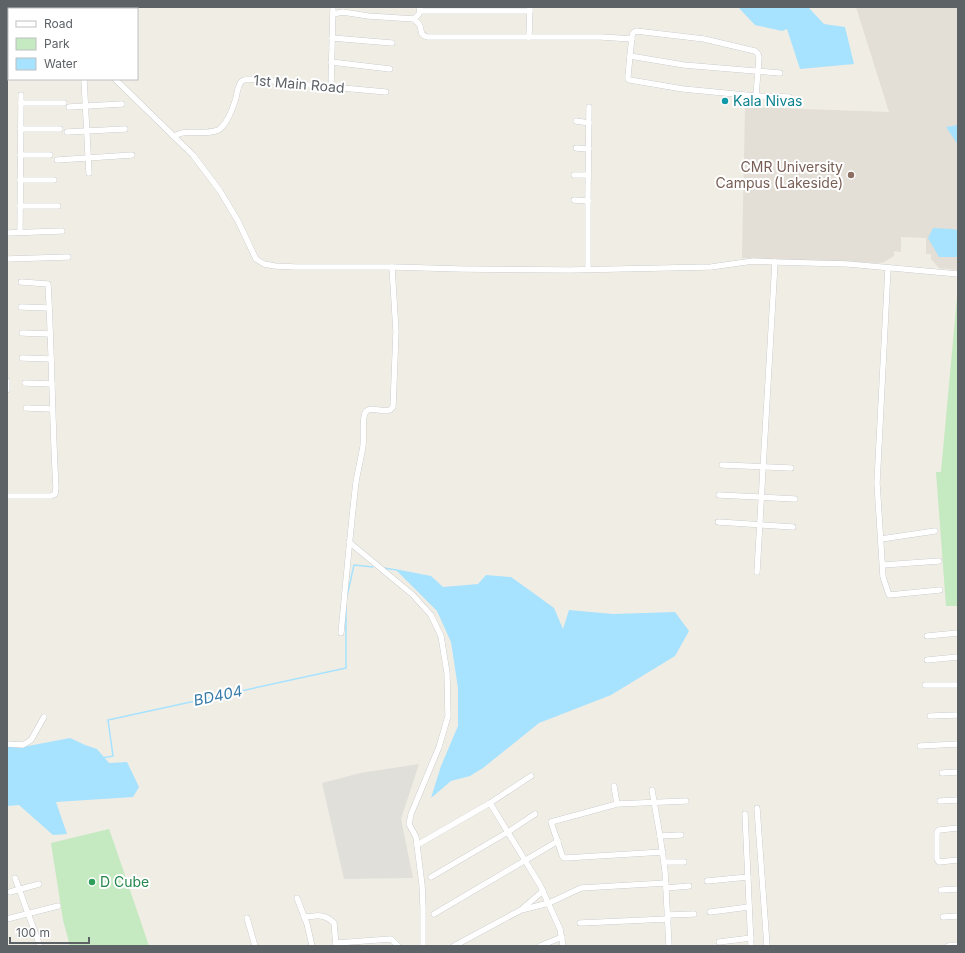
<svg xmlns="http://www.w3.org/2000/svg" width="965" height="953" viewBox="0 0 965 953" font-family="Inter,sans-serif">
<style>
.industrial{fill:#e1dfda}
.education{fill:#e3ded6}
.green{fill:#c5e9c0}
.water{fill:#a7e2ff}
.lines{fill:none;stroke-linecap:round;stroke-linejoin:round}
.stream{stroke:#a7e2ff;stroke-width:1.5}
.minor-casing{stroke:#b6b9bd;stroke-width:6}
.minor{stroke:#fff;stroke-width:5.5}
.culture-dot{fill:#0f9aa8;stroke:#fff;stroke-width:1.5}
.education-dot{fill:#8d6e63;stroke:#fff;stroke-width:1.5}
.leisure-dot{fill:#2e9e5b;stroke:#fff;stroke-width:1.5}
.labels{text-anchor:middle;stroke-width:4;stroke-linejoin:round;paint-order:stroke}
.street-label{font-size:14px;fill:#5d6267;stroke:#fff}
.culture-label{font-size:14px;fill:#0d838f;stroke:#fff;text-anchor:start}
.education-label{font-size:14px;fill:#785e54;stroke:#fff;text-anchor:end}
.leisure-label{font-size:14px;fill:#27864d;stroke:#fff;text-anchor:start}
.water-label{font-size:15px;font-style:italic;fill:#377aa7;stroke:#fff}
</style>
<rect width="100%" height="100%" fill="#f0ede5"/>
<path class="industrial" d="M419 764 401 819 413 878 344 879 322 783 360 773Z"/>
<path class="education" d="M856 7H958V270L939 268 931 259V254H926V238L901 237V252L894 251V256L882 263 742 258 745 107 889 112Z"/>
<g class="green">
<path d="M958 286V606H946L936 472H941Z"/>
<path d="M109 829 114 843 149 946H70L63 920 51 843Z"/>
</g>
<g class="water">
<path d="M738 7H808L824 24 845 27 854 64 800 69 787 29 782 31 755 25Z"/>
<path d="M958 125V145L946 127Z"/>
<path d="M933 228 952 229 958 230V257H939L928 238Z"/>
<path d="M395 569 431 576 443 587 478 584 486 575 511 577 532 592 554 608 563 629 569 610 613 614 675 612 689 631 675 656 611 695 539 723 483 768 470 776 451 781 431 798 441 766 458 726V688L451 642 437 611Z"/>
<path d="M70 738 85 745 97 749 109 763 127 762 139 787 133 797 56 802 67 834 53 835 19 805 7 806V746L23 747Z"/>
</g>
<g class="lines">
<g class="stream">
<path d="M384 568 396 570"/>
<path d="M347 596 354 565 373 567"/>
<path d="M102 758 113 756 108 720 346 668V607"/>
</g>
<g class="minor-casing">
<g id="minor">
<path d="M45 7 47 9"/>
<path d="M420 11H530"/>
<path d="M333 14 343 12 368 16 414 19C415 20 418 23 419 24 423 29 418 34 427 37H601L632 39"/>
<path d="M414 19 419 14 420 7"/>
<path d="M636 31 704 39 755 51 758 54 759 57 756 96 683 89 630 80 628 79V76L632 36 633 33Z"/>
<path d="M529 37 530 7"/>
<path d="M332 38 392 43"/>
<path d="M630 56 684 65 780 73"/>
<path d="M331 62 390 69"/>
<path d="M84 79 89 173"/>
<path d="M115 79 193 155 220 191 238 221 256 259 264 264 275 266 295 267H392L461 269 570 270 711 267 753 261 775 262 848 264 958 274"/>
<path d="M331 87 333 7"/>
<path d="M756 96 789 97"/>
<path d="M21 103H64"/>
<path d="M69 107 122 104"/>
<path d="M576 121 589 123"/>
<path d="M20 129H60"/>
<path d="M67 132 125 129"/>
<path d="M173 136C176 135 179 134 182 133 191 131 215 135 221 128 228 121 233 108 236 98 237 93 238 84 242 81 245 79 250 79 254 79L309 85 386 92"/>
<path d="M576 148 589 149"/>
<path d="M20 155H50"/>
<path d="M57 160 132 155"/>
<path d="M574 175H588"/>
<path d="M20 180H54"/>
<path d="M574 200 588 201"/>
<path d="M20 206H58"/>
<path d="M20 232 21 95"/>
<path d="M7 233 62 231"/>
<path d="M7 259 68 257"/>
<path d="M888 268 877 483 883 577 889 595 940 590"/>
<path d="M588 269V193L589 107"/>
<path d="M21 307 49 308"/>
<path d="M22 333 50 334"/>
<path d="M22 358 51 359"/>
<path d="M7 381V390"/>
<path d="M25 383 52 384"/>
<path d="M26 408 52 409"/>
<path d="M722 465 791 468"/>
<path d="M719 495 795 499"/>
<path d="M7 496H51L55 494 56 488C52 420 52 352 48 284L21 282"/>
<path d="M718 522 793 527"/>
<path d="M881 539 935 531"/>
<path d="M349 542 413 595 431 615 441 636 447 673 448 716 439 747 411 814 409 824 416 837 422 885 423 907V946"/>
<path d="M883 565 939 561"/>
<path d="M757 572 775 262"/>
<path d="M341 633C346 583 350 532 356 482 358 470 361 458 363 446 364 438 362 419 365 413 371 403 386 417 393 407L396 332 392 267"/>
<path d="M927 636 958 633"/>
<path d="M927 660 958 657"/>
<path d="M925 685H958"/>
<path d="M930 716 958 715"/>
<path d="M7 744 23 745 31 740 44 717"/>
<path d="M920 746 958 744"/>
<path d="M942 773 958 772"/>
<path d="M614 786 617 804"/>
<path d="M652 790 660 836 665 871 669 946"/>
<path d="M940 801 958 800"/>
<path d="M490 803 540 885 560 929 563 946"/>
<path d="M757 808 767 946"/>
<path d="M745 814 751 946"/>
<path d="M958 828 939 830 937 832V859L939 862 958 860"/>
<path d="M660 836 681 835"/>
<path d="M417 845 490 803 531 776"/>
<path d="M663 852 565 858 563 857 562 855 551 822 617 804 686 801"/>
<path d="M664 862H684"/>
<path d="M431 877 508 832 535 814"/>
<path d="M15 878 40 946"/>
<path d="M707 881 748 877"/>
<path d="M666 888 689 886"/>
<path d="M941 890 958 889"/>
<path d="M10 892 39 884"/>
<path d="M297 898 307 924 312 946"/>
<path d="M523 908 543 891"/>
<path d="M710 912 749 907"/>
<path d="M434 914 558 841"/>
<path d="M668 915 694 914"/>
<path d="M304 917C317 916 324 913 334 923L336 946"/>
<path d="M943 917 958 916"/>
<path d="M247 918 255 946"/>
<path d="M7 919 58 906"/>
<path d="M580 923 668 919"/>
<path d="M719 942 751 938"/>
<path d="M336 943 391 939 398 946"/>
<path d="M454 946 521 910 549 903 581 888 666 883"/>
<path d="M540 946 562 937"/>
<path d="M948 946 958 945"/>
</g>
</g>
<use href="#minor" class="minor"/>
</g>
<circle class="culture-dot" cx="725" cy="101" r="4"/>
<circle class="education-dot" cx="851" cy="175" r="4"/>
<circle class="leisure-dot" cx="92" cy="882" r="4"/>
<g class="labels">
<g class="street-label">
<text transform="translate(299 84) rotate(5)" y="5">1st Main Road</text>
</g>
<g class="culture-label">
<text x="733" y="106">Kala Nivas</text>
</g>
<g class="education-label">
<text x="843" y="172">CMR University<tspan x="843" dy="16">Campus (Lakeside)</tspan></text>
</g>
<g class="leisure-label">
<text x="100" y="887">D Cube</text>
</g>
<g class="water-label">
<text transform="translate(218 696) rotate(-12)" y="5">BD404</text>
</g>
</g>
<rect width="965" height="953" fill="none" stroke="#5d6267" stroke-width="16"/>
<rect x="8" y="8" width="130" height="72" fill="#ffffff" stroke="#bec0c2"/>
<rect x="16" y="21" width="20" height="6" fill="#ffffff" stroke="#bec0c2"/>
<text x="44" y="28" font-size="12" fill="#5d6267">Road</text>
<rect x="16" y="38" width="20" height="12" fill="#c5e9c0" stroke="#bec0c2"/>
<text x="44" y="48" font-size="12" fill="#5d6267">Park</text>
<rect x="16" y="58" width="20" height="12" fill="#a7e2ff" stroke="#bec0c2"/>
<text x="44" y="68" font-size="12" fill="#5d6267">Water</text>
<path d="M10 937v6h79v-6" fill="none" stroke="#5d6267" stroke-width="2"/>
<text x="16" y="937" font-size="12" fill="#5d6267" stroke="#ffffff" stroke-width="3" paint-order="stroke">100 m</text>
</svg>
